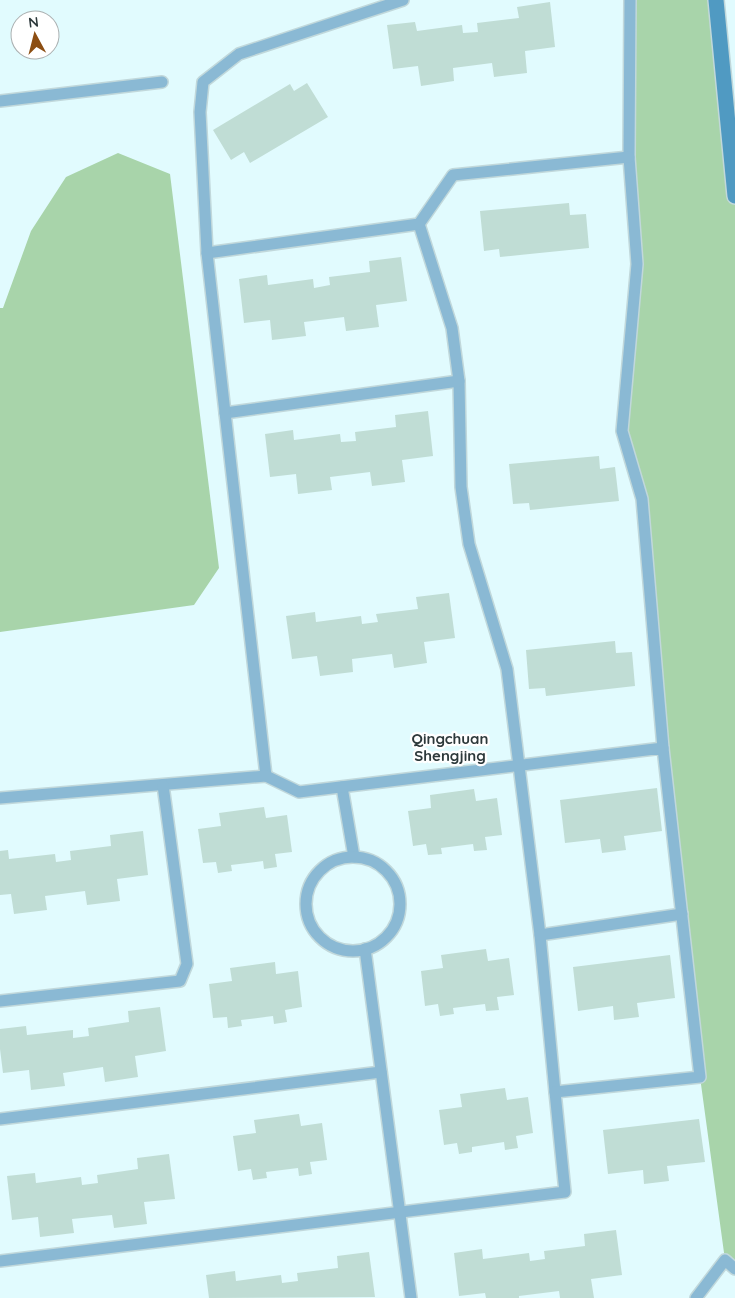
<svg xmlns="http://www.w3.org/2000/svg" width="735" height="1298" viewBox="0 0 735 1298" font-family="Quicksand,sans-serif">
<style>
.green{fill:#a8d4aa}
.building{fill:#c0ddd5}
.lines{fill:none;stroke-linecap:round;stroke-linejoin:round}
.lane-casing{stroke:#c1d8db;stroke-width:14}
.secondary-casing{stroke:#c1d8db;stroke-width:18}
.lane{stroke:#8ab9d4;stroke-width:11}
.secondary{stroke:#509ac2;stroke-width:15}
.labels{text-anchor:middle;stroke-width:4.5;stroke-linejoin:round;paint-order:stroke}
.neighbourhood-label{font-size:15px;font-weight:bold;fill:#2d393b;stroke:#fff}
</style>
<rect width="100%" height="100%" fill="#e1fbfe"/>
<g class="green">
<path d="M630 0H716L735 196V1269L725 1260 700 1077 642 499 622 431 637 264Z"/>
<path d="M118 153 170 174 219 568 194 605 0 632V308H3L31 231 66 177Z"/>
</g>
<g class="building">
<path d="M550 2 555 47 525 51 527 73 494 77 492 63 453 68 454 81 421 86 418 66 393 69 387 25 415 22 417 31 462 25 463 33 478 32 477 23 519 18 517 7Z"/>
<path d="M307 83 328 117 250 163 244 152 231 160 213 130 290 84 294 91Z"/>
<path d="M569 203 570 215 586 214 589 248 500 257 499 249 484 251 480 211Z"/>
<path d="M401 257 407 301 376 305 379 327 346 331 344 317 304 322 306 336 272 340 270 320 244 323 239 279 267 275 268 285 313 279 314 288 330 285 329 277 370 272 369 261Z"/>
<path d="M428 411 433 456 402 460 405 482 372 486 370 472 330 477 332 490 298 494 296 474 270 477 265 434 293 430 294 440 340 434 341 442 356 441 355 432 396 427 395 415Z"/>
<path d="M599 456 600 469 615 467 619 501 530 510 529 503 513 504 509 464Z"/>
<path d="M449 593 455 638 424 642 427 663 394 668 392 654 352 659 353 672 320 676 317 656 292 659 286 616 315 612 316 622 361 616 362 624 378 622 376 614 418 609 416 597Z"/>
<path d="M615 641 616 653 632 652 635 686 546 696 545 688 529 689 526 650Z"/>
<path d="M657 788 662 831 624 836 626 850 602 853 600 839 565 843 560 800Z"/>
<path d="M474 789 476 801 497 798 502 835 485 837 487 850 474 851 473 844 441 848 442 854 428 855 426 844 413 846 408 811 431 808 430 795Z"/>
<path d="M264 807 266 818 287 815 292 852 275 854 277 867 264 869 263 861 231 865 232 871 218 873 216 862 203 863 198 829 221 826 219 813Z"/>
<path d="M143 831 148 875 117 879 120 901 87 905 85 891 45 896 47 910 14 914 11 894 0 895V851L8 850 9 859 55 854 56 862 71 860 70 851 111 846 110 835Z"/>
<path d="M486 949 488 961 509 958 514 995 497 997 499 1010 486 1011 485 1004 453 1008 454 1014 440 1016 438 1004 425 1006 421 971 443 968 441 955Z"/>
<path d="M670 955 675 998 637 1003 639 1017 614 1020 613 1006 578 1011 573 967Z"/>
<path d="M275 962 276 974 298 971 302 1007 285 1010 287 1022 274 1024 273 1016 241 1020 242 1026 228 1028 227 1017 213 1018 209 984 232 981 230 968Z"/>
<path d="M160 1007 166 1051 135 1056 138 1077 105 1082 103 1067 63 1073 65 1086 31 1090 29 1070 3 1073 0 1049V1029L26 1026 27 1035 73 1030V1038L89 1036 88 1028 129 1022 128 1011Z"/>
<path d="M505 1088 507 1100 528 1097 533 1133 516 1136 518 1148 505 1150 504 1142 472 1147V1152L459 1154 457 1143 444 1145 439 1110 462 1107 460 1094Z"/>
<path d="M299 1114 301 1126 322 1123 327 1160 310 1162 312 1174 299 1176 298 1168 266 1172 267 1178 253 1180 251 1169 238 1171 233 1136 256 1133 254 1120Z"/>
<path d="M699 1119 705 1162 667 1166 669 1181 644 1184 643 1170 608 1174 603 1130Z"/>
<path d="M169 1154 175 1199 144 1202 147 1224 114 1228 112 1215 72 1219 74 1233 40 1237 38 1217 12 1220 7 1176 35 1173 36 1183 81 1177 82 1185 98 1183 97 1175 138 1169 137 1158Z"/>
<path d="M616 1230 622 1275 591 1279 594 1298H560L559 1291 519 1296V1298H486L485 1293 459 1296 454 1253 482 1249 483 1259 529 1253 530 1261 545 1259 544 1251 585 1246 584 1234Z"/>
<path d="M369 1252 375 1297 209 1298 206 1275 235 1271 236 1281 281 1275 282 1283 298 1281 297 1273 338 1268 337 1256Z"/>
</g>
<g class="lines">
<g class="lane-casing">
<g id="lane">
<path d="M630 0 629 157 637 264 622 431 642 499 663 748"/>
<path d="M0 101 162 82"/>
<path d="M419 224 452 328 459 381 461 487 469 544 507 669 540 935 555 1092"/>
<path d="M207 253 419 224 453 175 629 157"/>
<path d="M225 413 459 381"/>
<path d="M266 776 207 253 200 112 203 82 239 54 403 0"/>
<path d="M342 787 354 857"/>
<path d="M0 798 266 776 299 792 663 748 700 1077 555 1092 565 1192 0 1261"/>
<circle cx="353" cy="904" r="47"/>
<path d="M540 935 682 914"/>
<path d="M365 949 411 1298"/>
<path d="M0 1001 180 981 187 964 163 785"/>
<path d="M0 1119 381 1072"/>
<path d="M696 1298 725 1260 735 1269"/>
</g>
</g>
<g class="secondary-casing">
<path id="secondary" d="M716 0 735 196"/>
</g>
<use href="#lane" class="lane"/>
<use href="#secondary" class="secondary"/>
</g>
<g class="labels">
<g class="neighbourhood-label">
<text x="450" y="744">Qingchuan<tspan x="450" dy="17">Shengjing</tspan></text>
</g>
</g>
<g transform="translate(35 35) rotate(353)"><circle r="24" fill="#ffffff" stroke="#abb0b1"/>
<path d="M0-4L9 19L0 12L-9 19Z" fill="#8c4e12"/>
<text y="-8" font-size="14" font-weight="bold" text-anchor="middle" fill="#2d393b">N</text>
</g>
</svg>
